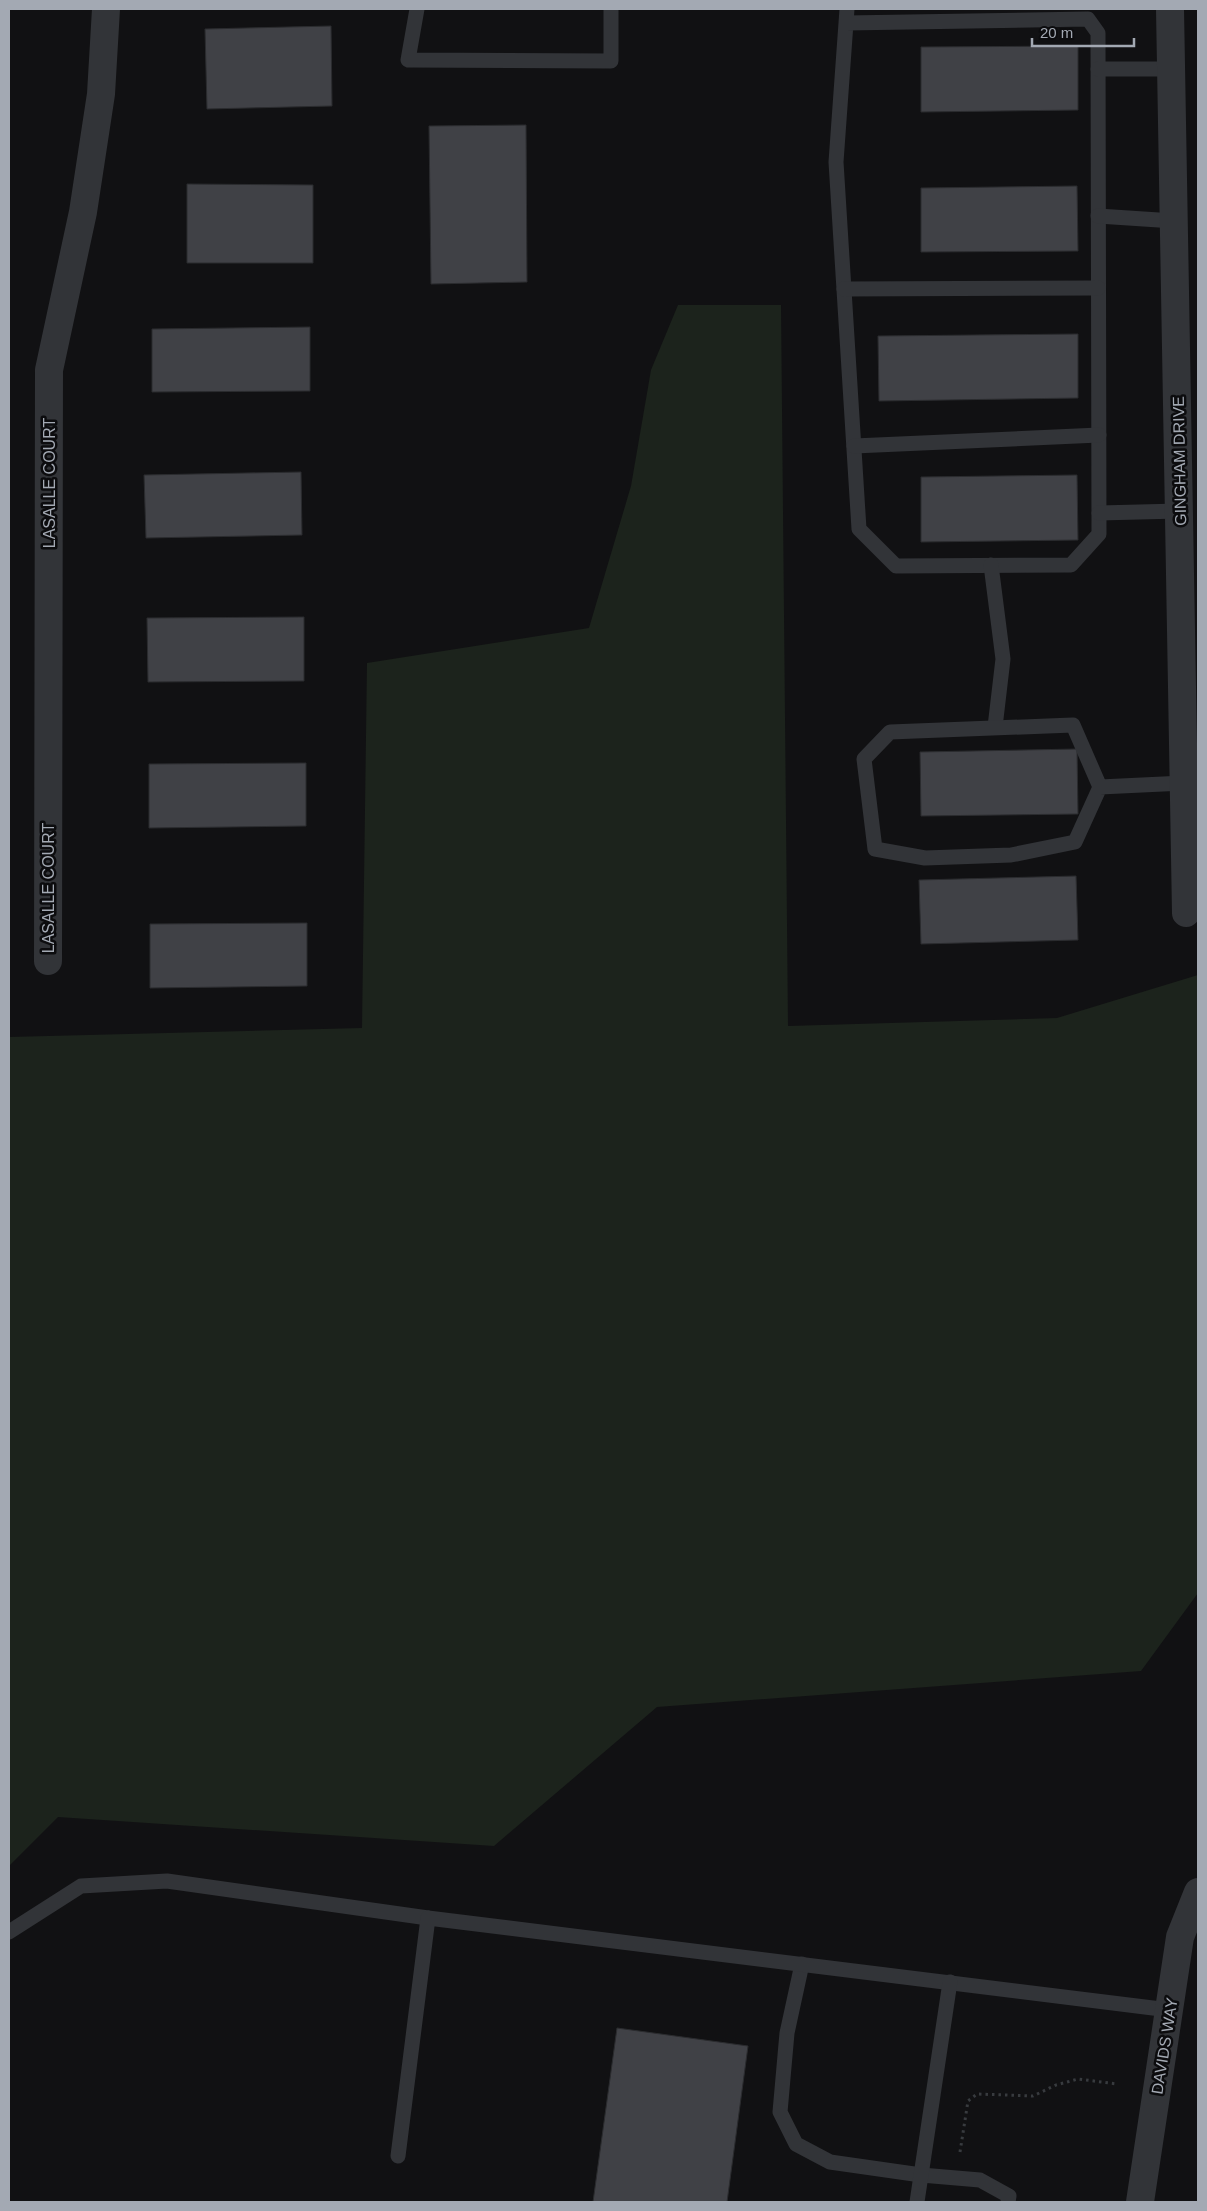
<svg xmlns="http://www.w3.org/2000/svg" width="1207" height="2211" viewBox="0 0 1207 2211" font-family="Helvetica,sans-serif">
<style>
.green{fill:#1c231c}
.building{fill:#404146;stroke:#2b2c2f}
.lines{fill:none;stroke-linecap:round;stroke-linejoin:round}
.path{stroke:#383b3f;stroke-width:3;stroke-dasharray:2.5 4;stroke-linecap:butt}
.lane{stroke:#323438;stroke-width:15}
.street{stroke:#323438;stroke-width:28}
.labels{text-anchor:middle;stroke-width:5;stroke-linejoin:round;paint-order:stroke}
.street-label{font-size:16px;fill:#a3a9b3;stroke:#0c0c0e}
</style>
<rect width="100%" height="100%" fill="#111113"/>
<path class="green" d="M678 305H781L788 1026 1057 1018 1198 975V1593L1141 1671 657 1707 494 1846 58 1817 9 1866V1037L362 1028 367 663 589 628 631 486 651 370Z"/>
<g class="building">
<path d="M331 26 332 106 207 109 205 29Z"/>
<path d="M1078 46V110L921 112V47Z"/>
<path d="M526 125 527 282 431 284 429 126Z"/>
<path d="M187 184 313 185V263H187Z"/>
<path d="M1077 186 1078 251 921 252V188Z"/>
<path d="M310 327V391L152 392V329Z"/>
<path d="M1078 334V398L879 401 878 336Z"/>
<path d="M301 472 302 535 146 538 144 475Z"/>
<path d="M1077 475 1078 540 921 542V477Z"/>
<path d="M304 617V681L148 682 147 618Z"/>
<path d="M1077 749 1078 814 921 816 920 752Z"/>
<path d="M306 763V826L149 828V764Z"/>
<path d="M1076 876 1078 940 921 944 919 880Z"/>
<path d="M307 923V986L150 988V924Z"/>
<path d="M617 2028 748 2046 727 2202H593Z"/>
</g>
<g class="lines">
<path class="path" d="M960 2152 968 2101 977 2094 1033 2096 1056 2085 1078 2079 1117 2084"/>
<g class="lane">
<path d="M417 9 408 60 611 61V9"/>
<path d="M846 23 1088 19 1098 33 1099 534 1071 565 896 566 859 529 836 162 846 23 847 9"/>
<path d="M1098 69H1171"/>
<path d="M1098 216 1174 221"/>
<path d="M844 289 1098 288"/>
<path d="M854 446 1099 435"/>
<path d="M1099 513 1179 511"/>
<path d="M991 565 1003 659 995 727"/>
<path d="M1100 787 1073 725 890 732 864 759 875 849 925 858 1011 855 1075 842 1100 787 1184 783"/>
<path d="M9 1932 81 1886 167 1881 428 1918"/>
<path d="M802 1964 787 2033 780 2112 796 2144 830 2162 921 2175 980 2180 1009 2196 1008 2202"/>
<path d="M398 2156 428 1918 1169 2010"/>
<path d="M917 2202 950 1982"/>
</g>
<g class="street">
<path d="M1170 9 1186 913"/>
<path d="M48 961 49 370 83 212 101 94 106 9"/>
<path d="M1140 2202 1180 1937 1198 1892"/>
</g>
</g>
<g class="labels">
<g class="street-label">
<text transform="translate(1179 461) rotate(-91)" y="6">GINGHAM DRIVE</text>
<text transform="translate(49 483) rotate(-90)" y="6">LASALLE COURT</text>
<text transform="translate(48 888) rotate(-90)" y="6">LASALLE COURT</text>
<text transform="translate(1164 2046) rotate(-81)" y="6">DAVIDS WAY</text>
</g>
</g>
<rect width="1207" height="2211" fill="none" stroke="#a3a9b3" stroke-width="20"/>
<path d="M1032 38v8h102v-8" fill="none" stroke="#a3a9b3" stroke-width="2.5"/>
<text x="1040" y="38" font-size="15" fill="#a3a9b3" stroke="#0c0c0e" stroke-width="4" paint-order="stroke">20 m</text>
</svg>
